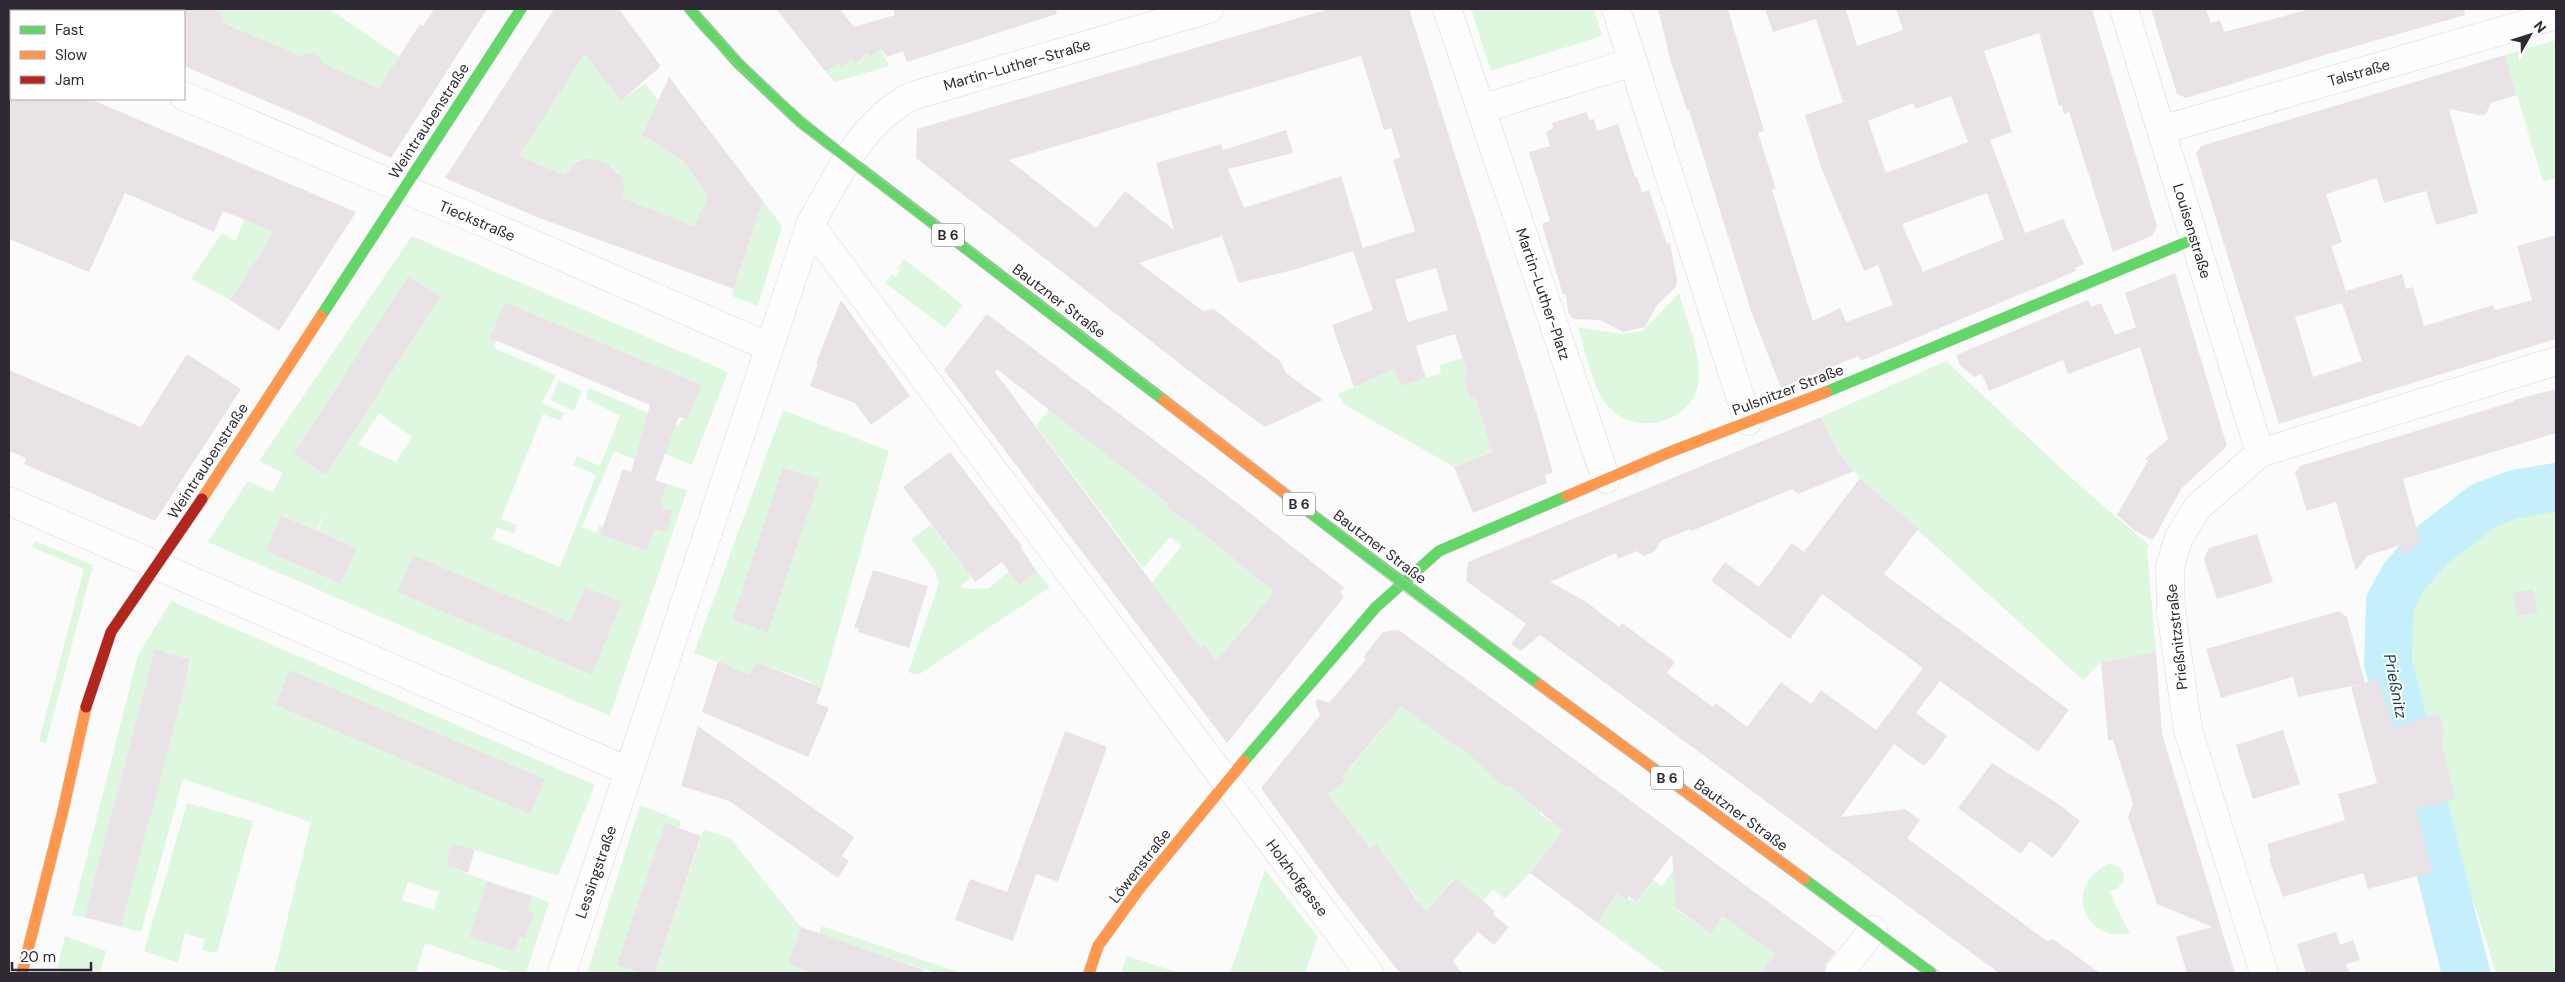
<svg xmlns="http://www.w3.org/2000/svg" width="2565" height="982" viewBox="0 0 2565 982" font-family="'DM Sans',sans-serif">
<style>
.green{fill:#def8e0;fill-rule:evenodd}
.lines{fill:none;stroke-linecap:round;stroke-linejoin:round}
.river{stroke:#c6effc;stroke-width:48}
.building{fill:#e9e3e7;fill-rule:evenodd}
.street-casing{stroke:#d9d6db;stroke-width:29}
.fast-casing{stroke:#d9d6db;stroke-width:12}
.slow-casing{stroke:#d9d6db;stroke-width:12}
.jam-casing{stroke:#d9d6db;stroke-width:12}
.street{stroke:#fefefe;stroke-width:28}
.fast{stroke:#63d668;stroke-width:11}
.slow{stroke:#ff974d;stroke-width:11}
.jam{stroke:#b3261e;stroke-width:11}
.tram{stroke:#c0bfc0;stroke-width:1}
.labels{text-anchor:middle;stroke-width:4;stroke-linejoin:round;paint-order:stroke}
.shield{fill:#fff;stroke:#6d6970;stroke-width:1}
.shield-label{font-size:14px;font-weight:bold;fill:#2f2933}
.street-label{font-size:15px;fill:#2f2933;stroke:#fff}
.water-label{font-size:16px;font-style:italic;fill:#0c3d4a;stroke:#fff}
</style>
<rect width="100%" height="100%" fill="#fbfbfb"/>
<g class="green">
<path d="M213 9H329L400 57 380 88 322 65 323 62 321 58 312 53 306 59 221 21V13Z"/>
<path d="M1471 9H1594L1602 36 1491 71Z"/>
<path d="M2556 40V178L2543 182 2505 55Z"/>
<path d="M881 49 889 66 835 82 826 72 838 63 842 67 852 59 855 64 867 55 870 58Z"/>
<path d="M587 51 621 101 645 83 658 100 642 135 682 160 708 196 716 235 623 198C626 175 616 165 594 161 587 160 581 158 575 162 571 165 568 171 565 175L519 156Z"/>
<path d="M763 201 782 226 758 306 732 296Z"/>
<path d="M245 219 282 232 267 243 230 300 191 279 222 233 235 241Z"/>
<path d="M412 236 728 372 692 465 640 443 641 462 614 451 582 527 596 533 599 525 603 526 600 535 647 551 655 529 666 532 672 511 662 508 663 504H661L667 484 687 490 610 716 208 542 248 481 273 492 283 473 259 461ZM408 276 441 296 326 475 295 454ZM505 302 702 385 687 420H681L678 426 590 388 587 390V399L620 416 600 466 577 456 573 465 596 475 560 567 492 539 497 527 514 534 517 525 501 519 543 414 561 421 564 413 542 403 556 375 494 348ZM379 413 412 437 396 462 358 445ZM282 515 316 530 324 515 318 531 357 548 341 584 266 551ZM456 574 570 622 585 587 622 602 592 674Z"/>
<path d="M904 259 963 305 945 328 885 283 892 275 896 277 900 271 897 269Z"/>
<path d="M1679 293C1686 319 1699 348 1699 375 1699 421 1636 440 1608 406 1591 385 1586 352 1578 327L1621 334 1643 331Z"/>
<path d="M1463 358 1468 375 1464 379 1469 396 1475 397 1491 449V452L1454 467 1345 405 1338 394 1394 369 1401 386 1441 373 1439 365Z"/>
<path d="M1946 361 2078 484 2149 545 2147 549 2156 652 2101 662 2083 680 1860 478 1838 452 1821 417Z"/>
<path d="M559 380 582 391 574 411 550 400Z"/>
<path d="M1049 409 1150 489 1170 500 1166 507 1195 527 1275 592 1272 594 1279 600 1260 624 1252 618 1242 630 1250 637 1222 668 1204 644 1200 647 1152 583 1181 546 1170 537 1143 568 1036 426Z"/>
<path d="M783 410 889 451 822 688 814 685 813 687 811 686 812 682 756 662 750 675 694 653ZM784 467 820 479 768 633 732 620Z"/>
<path d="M2541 497 2556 499V973H2496L2477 912 2446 839 2417 749 2393 655 2398 593 2439 547 2486 511Z"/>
<path d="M931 525 971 577 961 586 968 589 989 588 1026 556 1030 562 1012 575 1019 585 1037 572 1050 587 918 675 908 672 939 583 935 570 911 539Z"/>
<path d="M35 541 93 565 46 743 39 741 84 569 32 547Z"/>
<path d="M171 601 595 785 558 876 452 843 446 866 490 882 515 951 519 937 525 939 533 914 527 911 532 896 549 902 526 973H513L425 943 416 973H274L311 822 183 779 141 932 121 927 191 659 155 649 84 917 72 915 138 655ZM408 882 439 892 434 910 402 900Z"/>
<path d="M1404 685 1426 724 1459 749 1464 743 1490 774 1507 788 1509 785 1540 810V814L1551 822 1568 825 1530 873 1505 899 1493 889 1424 973 1418 972 1446 907 1463 885 1454 878 1422 918 1413 907 1419 901 1409 888 1403 892 1375 845 1370 848 1328 794 1345 781 1335 770 1352 766 1383 728Z"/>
<path d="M187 803 253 821 217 953 202 950 205 940 185 933 178 963 144 951Z"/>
<path d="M640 805 681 821 679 828 666 824 618 965 641 973H587Z"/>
<path d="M704 829 731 839 801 927 788 964 815 973H655Z"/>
<path d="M2109 863C2120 866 2124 870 2124 881L2117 889 2109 891 2130 934C2124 934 2117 935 2111 934 2087 929 2075 900 2088 881 2093 873 2102 868 2109 863Z"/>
<path d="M1675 868 1685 874 1674 890 1682 896 1676 904V909L1711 934 1726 913 1781 952 1761 973H1666L1598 923 1617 893 1636 902 1645 891 1649 877 1662 886Z"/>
<path d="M1265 870 1318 937 1305 973H1230Z"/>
<path d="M822 926 961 973H935L819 934Z"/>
<path d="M65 936 106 951 100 973H66L57 970Z"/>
<path d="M1127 956 1180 973H1121Z"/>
</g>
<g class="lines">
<path class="river" d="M2466 973 2388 662 2390 602 2404 577 2430 547 2483 506 2515 494 2556 487"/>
</g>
<g class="building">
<path d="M184 9H213L221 12 224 23 301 56 312 53 321 58 324 64 379 88 420 24 423 26 434 9H487L391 158 308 119 184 66Z"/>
<path d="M554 9H619L661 66 621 101 585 54 519 156 565 175 574 163 583 159H595L606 163 621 176 624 186 623 198 694 226 708 196 682 160 642 135 669 77 763 201 734 289 539 218 445 178Z"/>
<path d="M776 9H840L854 27 895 15 893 9H1056L1057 14 907 62 903 51 887 57 881 49 870 58 867 54 855 64 852 59 842 67 838 63 826 72Z"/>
<path d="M1329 9H1409L1538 418 1553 473 1545 475 1547 483 1473 513 1454 467 1492 452 1476 400 1469 396 1464 379 1467 372 1455 334 1416 346 1426 378 1401 386 1394 369 1354 387 1332 325 1373 310 1353 251 1297 269 1239 283 1222 236 1139 263 1203 311 1214 309 1280 361 1286 373 1323 400 1265 427 1202 381 916 158 917 129ZM1361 56 1384 130 1391 128 1400 157 1393 160 1415 231 1363 248 1341 176 1244 208 1228 169 1293 153 1286 130 1223 150 1221 144 1156 163 1174 230 1125 191 1096 228 1009 160ZM1436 268 1448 310 1408 322 1395 280Z"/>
<path d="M1658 9H1728L1764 131 1758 133 1776 189 1772 190 1813 321 1840 308 1846 322 1893 305 1878 265 1864 271 1821 167 1805 115 1843 102 1816 19 1773 32 1765 9H1846L1857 46 1903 30 1896 9H2092L2157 226 2152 236 2113 252 2069 112 2064 114 2062 105 2059 106 2039 33 1984 51 2012 132 1990 140 2025 233 2063 219 2084 264 2075 268 2076 271 1861 361 1858 356 1781 388 1751 311 1689 110H1687L1671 62ZM1951 96 1968 142 1886 173 1868 121 1913 103 1916 109ZM1987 193 2004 239 1923 272 1902 224Z"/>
<path d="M2151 9H2206L2211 23 2220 20 2224 32 2310 9H2464L2465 15 2328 54 2186 98 2177 94Z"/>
<path d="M2505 55 2517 95 2491 103 2486 114 2479 115 2449 109 2478 213 2436 225 2426 191 2384 203 2377 178 2326 194 2342 242 2331 246 2346 291 2402 274 2406 289 2413 287 2424 326 2493 305 2495 310 2532 300 2517 246 2556 235V339L2279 424 2196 153 2201 146ZM2342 303 2362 361 2313 377 2295 317Z"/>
<path d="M9 99H90L356 212 279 331 230 300 274 232 223 211 214 232 125 193 89 272 9 239Z"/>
<path d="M1586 112 1590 120 1594 119 1597 131 1618 124 1635 177H1637L1642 193 1649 190 1667 244 1670 243 1677 280 1676 287 1657 305 1645 327 1623 332 1600 320 1573 319 1568 312 1566 294 1563 295 1543 228V223L1550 221 1529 152 1550 146 1546 132 1553 128 1552 123Z"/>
<path d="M2175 273 2227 446 2181 489 2153 540 2135 531 2117 515 2148 461 2145 459 2168 439 2140 347 2068 374 2063 360 1989 391 1982 374 1974 377 1960 365 1956 355 2088 300 2091 307 2101 303 2115 335 2136 327 2125 293Z"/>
<path d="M408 276 441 296 326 475 294 454Z"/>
<path d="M841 300 910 396 871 425 855 403 810 386 818 364 816 363Z"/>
<path d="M505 302 702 385 687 420 679 417 655 480 667 484 661 504H664L662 508 673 511 666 533 655 529 647 551 600 535 623 469 631 472 650 405 490 338Z"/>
<path d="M987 314 1223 492 1345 588 1340 592 1344 597 1227 743 944 370ZM998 370 1168 503 1166 507 1195 527 1274 592 1217 661 1204 644 1200 647 995 372Z"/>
<path d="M187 354 241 389 155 521 24 464 26 458 9 451V370L141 427Z"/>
<path d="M2556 389V433L2403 479 2420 542 2403 556 2400 545 2367 556 2356 571 2336 502 2307 511 2295 473 2300 466 2515 401 2514 400Z"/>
<path d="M1821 417 1838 452 1854 471 1798 494 1792 489 1692 531 1690 529 1661 541 1655 551 1644 556 1637 551 1618 559 1616 553 1550 582 1585 601 1619 627 1622 623 1675 662 1667 673 1713 707 1716 703 1747 727 1781 682 1811 704 1821 690 1876 730 1923 668 1822 594 1790 639 1711 581 1725 562 1759 587 1792 543 1804 552 1860 478 1918 529 1884 574 2069 710 2038 752 1940 681 1916 713 1947 736 1933 756 1924 766 1894 744 1841 817 1905 809 1920 820 1907 838 2047 941 2053 939 2100 973H1999L1540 635 1521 651 1511 644 1526 624 1466 581 1468 562Z"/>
<path d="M950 452 1022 546 1021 548 1037 572 1019 585 1002 562 975 582 903 487Z"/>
<path d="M783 467 820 479 768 633 732 620Z"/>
<path d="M281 515 357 548 341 584 266 551Z"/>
<path d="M2257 534 2273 582 2217 599 2204 559 2209 548Z"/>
<path d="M413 555 570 622 585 587 622 602 592 675 397 592Z"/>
<path d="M873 570 928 586 909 648 858 632 859 629 854 628Z"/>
<path d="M2533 589 2538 613 2517 616 2513 593Z"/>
<path d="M2339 611 2347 617 2365 683 2378 679 2394 728 2439 714 2445 737 2441 738 2456 799 2416 809 2433 872 2368 889 2363 873 2283 897 2269 859H2271L2267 844 2345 820 2338 794 2377 783 2351 687 2361 684 2298 697 2293 677 2221 698 2206 649Z"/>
<path d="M1399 630 1836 952 1826 964 1824 973H1761L1775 954 1723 916 1711 934 1676 908 1672 855 1636 902 1629 896 1626 900 1617 893 1598 923 1530 873 1563 831 1509 785 1507 788 1492 776 1461 747 1460 749 1401 706 1342 777 1345 781 1328 794 1370 848 1376 844 1426 912 1455 878 1495 911 1493 914 1509 927 1494 945 1478 932 1453 961 1462 973H1400L1334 889 1261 788 1320 715 1315 702 1318 699 1329 703 1366 659 1363 657 1383 632Z"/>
<path d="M155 649 190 659 183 695 121 927 84 917Z"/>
<path d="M2156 652 2162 734 2235 973H2187L2176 937 2212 927 2157 904 2128 817 2133 804 2113 740H2108L2101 662Z"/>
<path d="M718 661 750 675 756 662 822 688 816 703 829 708 808 757 702 712Z"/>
<path d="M290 670 545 779 530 814 275 705Z"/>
<path d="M698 726 854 837 842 856 849 861 838 878 729 801 681 786Z"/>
<path d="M2283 730 2300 784 2253 799 2236 745Z"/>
<path d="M1065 731 1107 747 1058 882 1036 874 1013 941 955 920 970 879 1007 892Z"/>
<path d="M1992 763 2057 803 2080 821 2053 858 2030 841 2021 854 1958 808Z"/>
<path d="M665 823 701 836 655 973H641L617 965Z"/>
<path d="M452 843 475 850 468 873 446 866Z"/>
<path d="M487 881 532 896 528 911 534 913 525 939 519 937 515 952 469 937Z"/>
<path d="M801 927 924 970 923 973H815L788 964Z"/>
<path d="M2336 932 2340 945 2353 940 2360 960 2346 964 2350 973H2306L2297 944Z"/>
</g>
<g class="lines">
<g class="street-casing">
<g id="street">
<path d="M1447 9 1606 479"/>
<path d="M1616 9 1748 421"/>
<path d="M2124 9 2260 453"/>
<path d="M9 23 11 24"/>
<path d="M184 96 501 230 769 347"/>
<path d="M1481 109 1633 62"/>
<path d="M2161 130 2556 15"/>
<path d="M810 225 1369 973"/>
<path d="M9 501 628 771"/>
<path d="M562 973 810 225C836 178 862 121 912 96L1209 9"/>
<path d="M1839 973 1873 930"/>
<path d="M2264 973 2188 730 2171 611 2170 567 2179 537 2198 507 2260 453 2556 361"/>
</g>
</g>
<g class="fast-casing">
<g id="fast">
<path d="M690 9 738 63 800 122 1164 400"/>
<path d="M321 316 521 9"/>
<path d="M1826 392 2194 239"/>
<path d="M1297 503 1540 685"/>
<path d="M1244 761 1376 607 1439 551 1567 496"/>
<path d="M1804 879 1931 973"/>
</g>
</g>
<g class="slow-casing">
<g id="slow">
<path d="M1164 400 1297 503"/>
<path d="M1567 496 1670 452 1826 392"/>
<path d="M202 499 321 316"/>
<path d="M1540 685 1804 879"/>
<path d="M22 973 62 815 86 707"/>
<path d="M1089 973 1098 946 1140 888 1244 761"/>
</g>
</g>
<g class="jam-casing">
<path id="jam" d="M86 707 111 632 202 499"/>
</g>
<use href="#street" class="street"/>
<use href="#fast" class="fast"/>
<use href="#slow" class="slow"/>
<use href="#jam" class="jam"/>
<g class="tram">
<path d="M683 9 700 30 796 125 1398 587 1923 973"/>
<path d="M697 9C740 64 795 111 850 155L1406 580 1941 973"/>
</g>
</g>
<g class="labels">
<g class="shield">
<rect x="932" y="223.5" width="32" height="23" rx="4"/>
<rect x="1283" y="492.5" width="32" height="23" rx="4"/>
<rect x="1651" y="766.5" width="32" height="23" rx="4"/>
</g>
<g class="shield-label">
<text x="948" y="240">B 6</text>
<text x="1299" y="509">B 6</text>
<text x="1667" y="783">B 6</text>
</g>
<g class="street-label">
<text transform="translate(1017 65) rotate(-16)" y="5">Martin-Luther-Straße</text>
<text transform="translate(2359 73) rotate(-16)" y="5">Talstraße</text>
<text transform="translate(429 121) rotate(-57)" y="5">Weintraubenstraße</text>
<text transform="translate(477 221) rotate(23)" y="5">Tieckstraße</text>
<text transform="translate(2192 231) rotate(73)" y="5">Louisenstraße</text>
<text transform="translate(1543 294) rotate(71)" y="5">Martin-Luther-Platz</text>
<text transform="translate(1059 301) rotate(37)" y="5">Bautzner Straße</text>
<text transform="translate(1788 390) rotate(-21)" y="5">Pulsnitzer Straße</text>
<text transform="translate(208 461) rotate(-57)" y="5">Weintraubenstraße</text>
<text transform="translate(1380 547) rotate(37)" y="5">Bautzner Straße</text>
<text transform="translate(2177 637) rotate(-96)" y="5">Prießnitzstraße</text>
<text transform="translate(1741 815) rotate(36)" y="5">Bautzner Straße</text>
<text transform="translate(1140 866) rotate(-52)" y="5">Löwenstraße</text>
<text transform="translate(596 872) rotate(-71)" y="5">Lessingstraße</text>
<text transform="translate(1297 878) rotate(53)" y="5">Holzhofgasse</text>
</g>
<g class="water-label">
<text transform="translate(2396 686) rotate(79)" y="6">Prießnitz</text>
</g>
</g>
<rect width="2565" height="982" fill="none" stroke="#2f2933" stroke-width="20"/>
<rect x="10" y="10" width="175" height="90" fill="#ffffff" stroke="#aca9ad"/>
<rect x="20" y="26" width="25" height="8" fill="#63d668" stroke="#aca9ad"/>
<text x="55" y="35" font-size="15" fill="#2f2933">Fast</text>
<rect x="20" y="51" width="25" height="8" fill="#ff974d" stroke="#aca9ad"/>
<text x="55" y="60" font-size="15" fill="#2f2933">Slow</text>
<rect x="20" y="76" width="25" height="8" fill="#b3261e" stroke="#aca9ad"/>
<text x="55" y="85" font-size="15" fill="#2f2933">Jam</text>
<g transform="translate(2530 35) rotate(51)" stroke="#ffffff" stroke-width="4" paint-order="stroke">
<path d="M0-4L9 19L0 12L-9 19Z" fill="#2f2933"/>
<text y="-8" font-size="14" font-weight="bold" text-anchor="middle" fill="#2f2933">N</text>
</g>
<path d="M12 962v8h79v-8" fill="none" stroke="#2f2933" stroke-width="2.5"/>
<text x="20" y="962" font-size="15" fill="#2f2933" stroke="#ffffff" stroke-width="4" paint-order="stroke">20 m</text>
</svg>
